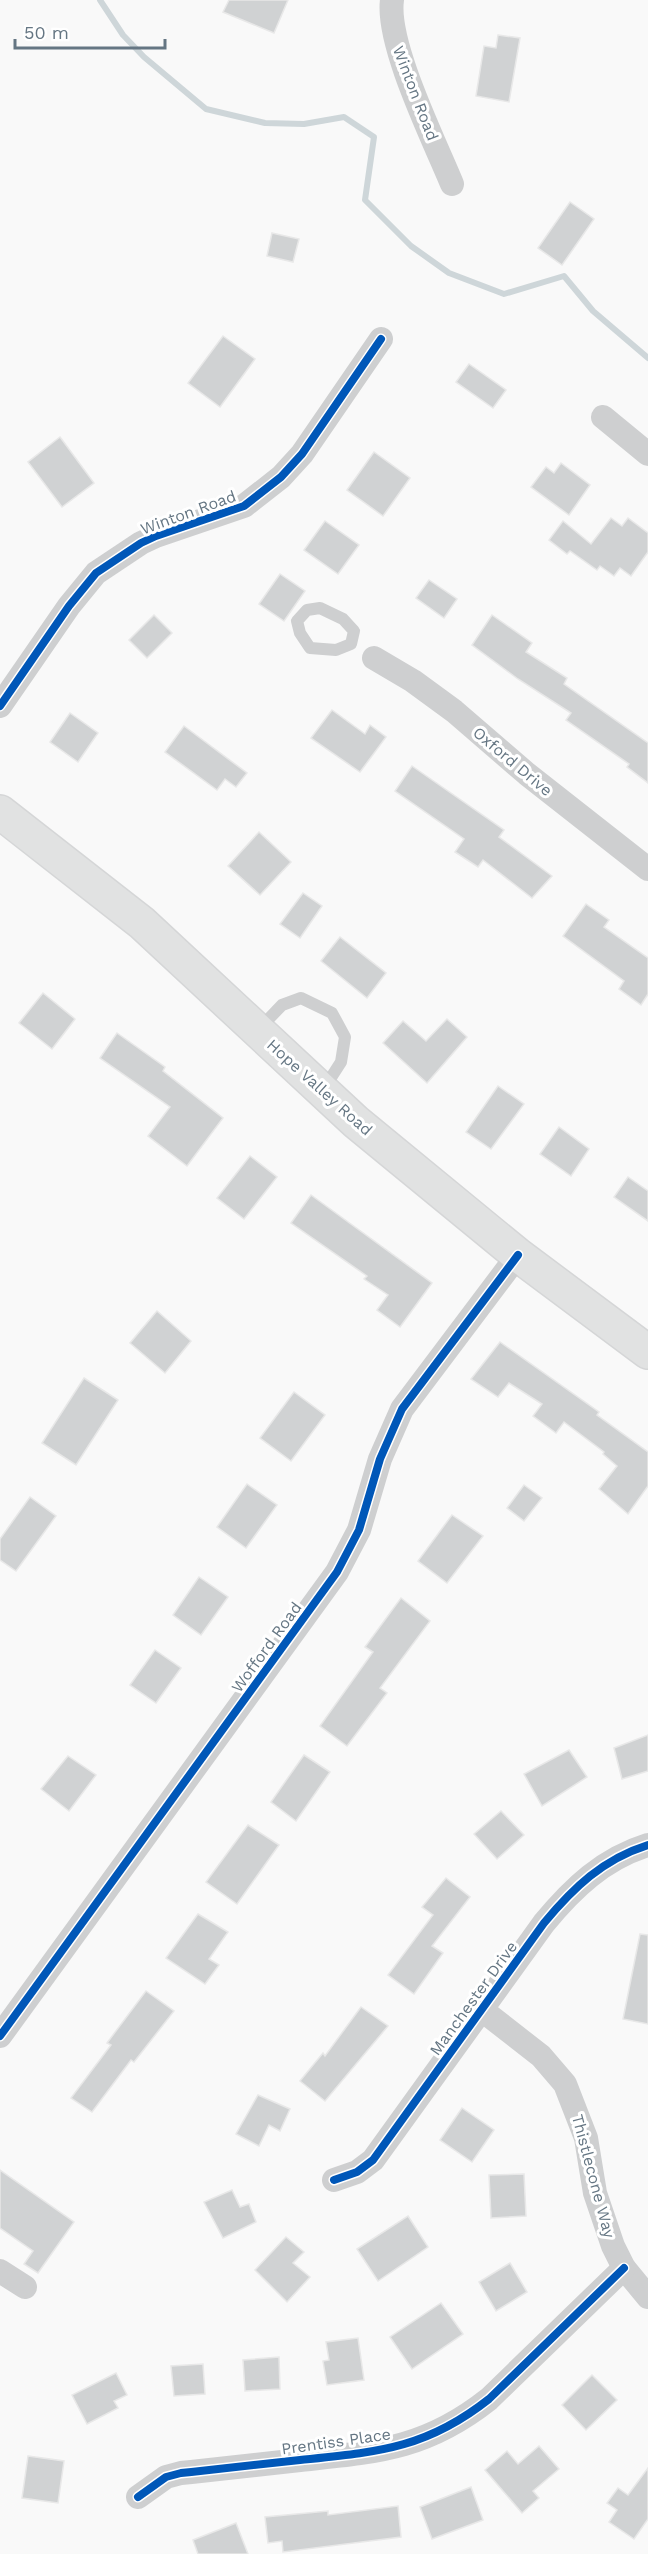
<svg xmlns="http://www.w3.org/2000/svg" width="648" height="2554" viewBox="0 0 648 2554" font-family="'Work Sans',sans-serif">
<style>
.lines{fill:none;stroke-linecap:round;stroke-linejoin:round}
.stream{stroke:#ced6d9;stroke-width:6}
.building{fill:#d0d2d3;stroke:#e8e8e8;stroke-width:1.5}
.secondary-casing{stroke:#d5d6d7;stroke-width:36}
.service{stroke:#cecfd0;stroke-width:12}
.minor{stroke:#cecfd0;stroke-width:24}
.secondary{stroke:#e1e2e2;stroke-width:33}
.cycleway-casing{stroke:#fff;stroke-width:11}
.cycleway{stroke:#0057b8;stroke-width:8}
.labels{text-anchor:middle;stroke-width:6;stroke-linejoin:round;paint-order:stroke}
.street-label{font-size:16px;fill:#657683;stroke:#fff}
</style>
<rect width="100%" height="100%" fill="#f9f9f9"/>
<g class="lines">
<path class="stream" d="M100 0 123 35 144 57 206 109 265 123 304 124 344 117 374 137 365 200 411 246 449 273 504 294 564 276 593 311 648 358"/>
</g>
<g class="building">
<path d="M229 0H288L274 33 223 12Z"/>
<path d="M498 35 520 38 509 102 476 96 484 46 496 48Z"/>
<path d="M570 202 594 219 562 265 538 248Z"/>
<path d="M272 233 299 239 293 262 267 256Z"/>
<path d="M223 336 255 359 220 407 188 383Z"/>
<path d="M469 364 506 390 493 408 456 382Z"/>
<path d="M60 437 94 483 62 507 28 462Z"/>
<path d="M374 452 410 478 383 516 347 490Z"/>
<path d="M561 463 590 485 569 515 531 487 546 467 554 473Z"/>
<path d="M611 518 622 526 628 518 648 533V552L631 576 620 568 614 576 600 566 597 570 570 551 567 554 549 540 563 521 591 544Z"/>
<path d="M325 521 359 545 338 574 304 550Z"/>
<path d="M280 574 305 591 284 621 259 604Z"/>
<path d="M429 580 457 599 444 618 416 598Z"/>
<path d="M154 615 172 633 147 658 129 640Z"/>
<path d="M492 615 532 643 526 652 567 678 564 684 648 743V783L627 767 629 764 566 720 571 713 518 679 472 645Z"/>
<path d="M332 710 365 734 370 725 386 737 360 772 311 738Z"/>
<path d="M70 713 98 733 78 762 50 742Z"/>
<path d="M184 726 247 773 236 787 225 779 217 790 165 752Z"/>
<path d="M412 766 504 830 499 837 552 876 532 898 483 860 478 867 455 852 464 839 395 791Z"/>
<path d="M259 832 291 862 260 895 228 866Z"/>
<path d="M303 893 322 906 300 938 280 924Z"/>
<path d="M586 904 609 920 604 927 648 958V994L641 1005 619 989 624 981 563 936Z"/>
<path d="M340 937 386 973 367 998 321 961Z"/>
<path d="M43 993 75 1019 52 1049 19 1023Z"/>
<path d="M447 1019 467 1037 427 1083 383 1043 403 1021 426 1041Z"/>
<path d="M117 1033 165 1067 163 1071 223 1118 187 1166 148 1136 170 1107 100 1058Z"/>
<path d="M498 1086 524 1104 491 1149 466 1132Z"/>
<path d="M559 1127 589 1149 571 1176 540 1154Z"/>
<path d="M250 1156 277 1177 244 1219 217 1198Z"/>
<path d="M628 1177 648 1191V1221L614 1197Z"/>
<path d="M311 1195 432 1283 400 1327 377 1310 388 1295 364 1279 367 1276 291 1223Z"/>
<path d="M157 1311 191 1341 165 1373 130 1343Z"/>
<path d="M500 1342 599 1412 597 1415 648 1452V1486L628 1514 599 1489 617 1466 603 1454 604 1452 564 1422 556 1433 533 1416 542 1404 509 1383 498 1397 471 1379Z"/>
<path d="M84 1378 118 1400 76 1465 42 1443Z"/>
<path d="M294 1392 325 1415 291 1461 260 1438Z"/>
<path d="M247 1484 277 1505 246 1548 217 1527Z"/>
<path d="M524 1485 542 1498 524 1521 507 1508Z"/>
<path d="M30 1497 56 1516 16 1571 0 1560V1539Z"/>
<path d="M452 1515 483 1536 447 1583 418 1561Z"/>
<path d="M199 1577 228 1597 201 1635 173 1615Z"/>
<path d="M401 1598 430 1621 380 1688 387 1693 347 1746 320 1726 373 1652 365 1647Z"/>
<path d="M155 1650 181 1668 156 1703 130 1685Z"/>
<path d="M648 1735V1771L622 1779 614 1748Z"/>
<path d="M569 1750 587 1777 542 1806 524 1774Z"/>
<path d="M304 1755 330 1772 296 1821 271 1802Z"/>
<path d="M68 1756 96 1775 69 1811 41 1789Z"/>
<path d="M501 1811 524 1835 497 1859 474 1834Z"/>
<path d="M248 1825 279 1845 237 1904 206 1882Z"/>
<path d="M446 1878 470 1897 432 1946 443 1953 414 1994 388 1975 433 1915 422 1907Z"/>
<path d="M198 1914 228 1932 209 1959 219 1965 205 1984 166 1958Z"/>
<path d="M640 1934 648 1935V2024L623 2019Z"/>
<path d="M146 1991 174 2011 134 2062 131 2060 92 2112 71 2098 111 2045 107 2043Z"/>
<path d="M361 2007 388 2026 325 2101 300 2081 323 2053 325 2056Z"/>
<path d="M258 2095 290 2109 280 2131 269 2125 259 2146 236 2134Z"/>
<path d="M462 2108 494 2130 472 2162 440 2140Z"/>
<path d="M0 2170 74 2222 38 2273 24 2264 33 2251 0 2228Z"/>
<path d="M524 2174 526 2216 491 2218 489 2175Z"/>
<path d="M232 2190 240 2207 249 2204 256 2222 223 2238 204 2202Z"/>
<path d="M408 2216 428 2247 378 2281 357 2249Z"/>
<path d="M286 2237 304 2252 293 2263 310 2277 287 2302 255 2270Z"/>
<path d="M510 2263 527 2292 496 2311 479 2282Z"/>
<path d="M441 2303 463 2334 412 2369 390 2337Z"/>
<path d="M358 2338 364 2380 327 2385 323 2361 329 2360 326 2342Z"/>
<path d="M279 2357 280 2389 245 2391 243 2360Z"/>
<path d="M203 2364 205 2394 174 2396 171 2366Z"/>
<path d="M116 2373 127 2395 114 2401 118 2408 87 2424 72 2395Z"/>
<path d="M592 2375 617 2400 586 2430 562 2405Z"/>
<path d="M539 2446 559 2469 533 2491 539 2498 522 2513 485 2470 507 2451 518 2464Z"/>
<path d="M28 2456 64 2461 58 2503 22 2498Z"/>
<path d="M648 2468V2519L634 2539 609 2522 617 2510 607 2503 618 2488 628 2495Z"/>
<path d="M471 2487 483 2520 432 2539 420 2507Z"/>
<path d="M398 2506 401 2537 283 2552 282 2541 268 2543 265 2517 328 2511V2515Z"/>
<path d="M236 2523 248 2554H198L193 2540Z"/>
</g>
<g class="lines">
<g class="secondary-casing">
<path id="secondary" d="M0 812 142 923 356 1122 518 1255 648 1352"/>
</g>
<g class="service">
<path d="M320 608 343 619 354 631 351 644 336 650 310 648 300 633 297 621 307 610Z"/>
<path d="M258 1030 282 1005 301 998 332 1013 345 1037 341 1062 323 1090"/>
</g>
<g class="minor">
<path d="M392 0C386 44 434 140 452 184"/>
<path d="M603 417 648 454"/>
<path d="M374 658 413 681 454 711 527 774 648 869"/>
<path d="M0 706 69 606 96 573 141 543 156 536 244 506 281 477 302 454 381 339"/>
<path d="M482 2010 541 2056 565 2084 586 2138 595 2193 613 2246 624 2268 648 2297"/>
<path d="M0 2036 337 1572 359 1530 380 1459 402 1409 518 1255"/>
<path d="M334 2180 357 2172 373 2160 544 1923C573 1888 603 1859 648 1845"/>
<path d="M0 2271 25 2287"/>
<path d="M138 2497 166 2477 181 2473C221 2469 261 2464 300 2460 377 2452 426 2449 489 2399L624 2268"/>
</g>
<use href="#secondary" class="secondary"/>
<g class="cycleway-casing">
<g id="cycleway">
<path d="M0 706 69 606 96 573 141 543 156 536 244 506 281 477 302 454 381 339"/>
<path d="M0 2036 337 1572 359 1530 380 1459 402 1409 518 1255"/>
<path d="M334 2180 357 2172 373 2160 544 1923C573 1888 603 1859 648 1845"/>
<path d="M138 2497 166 2477 181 2473C221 2469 261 2464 300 2460 377 2452 426 2449 489 2399L624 2268"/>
</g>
</g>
<use href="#cycleway" class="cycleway"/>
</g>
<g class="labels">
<g class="street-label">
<text transform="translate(416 93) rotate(69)" y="6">Winton Road</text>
<text transform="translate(188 512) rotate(-20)" y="6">Winton Road</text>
<text transform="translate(513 761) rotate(40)" y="6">Oxford Drive</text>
<text transform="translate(320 1087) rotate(42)" y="6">Hope Valley Road</text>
<text transform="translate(266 1647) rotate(-54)" y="6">Wofford Road</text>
<text transform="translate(473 1998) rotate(-54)" y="6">Manchester Drive</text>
<text transform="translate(594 2176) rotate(75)" y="6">Thistlecone Way</text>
<text transform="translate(336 2441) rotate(-8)" y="6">Prentiss Place</text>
</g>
</g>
<path d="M15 39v9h150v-9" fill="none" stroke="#657683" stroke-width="3"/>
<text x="24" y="39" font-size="18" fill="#657683" stroke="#ffffff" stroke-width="4.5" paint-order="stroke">50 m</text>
</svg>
